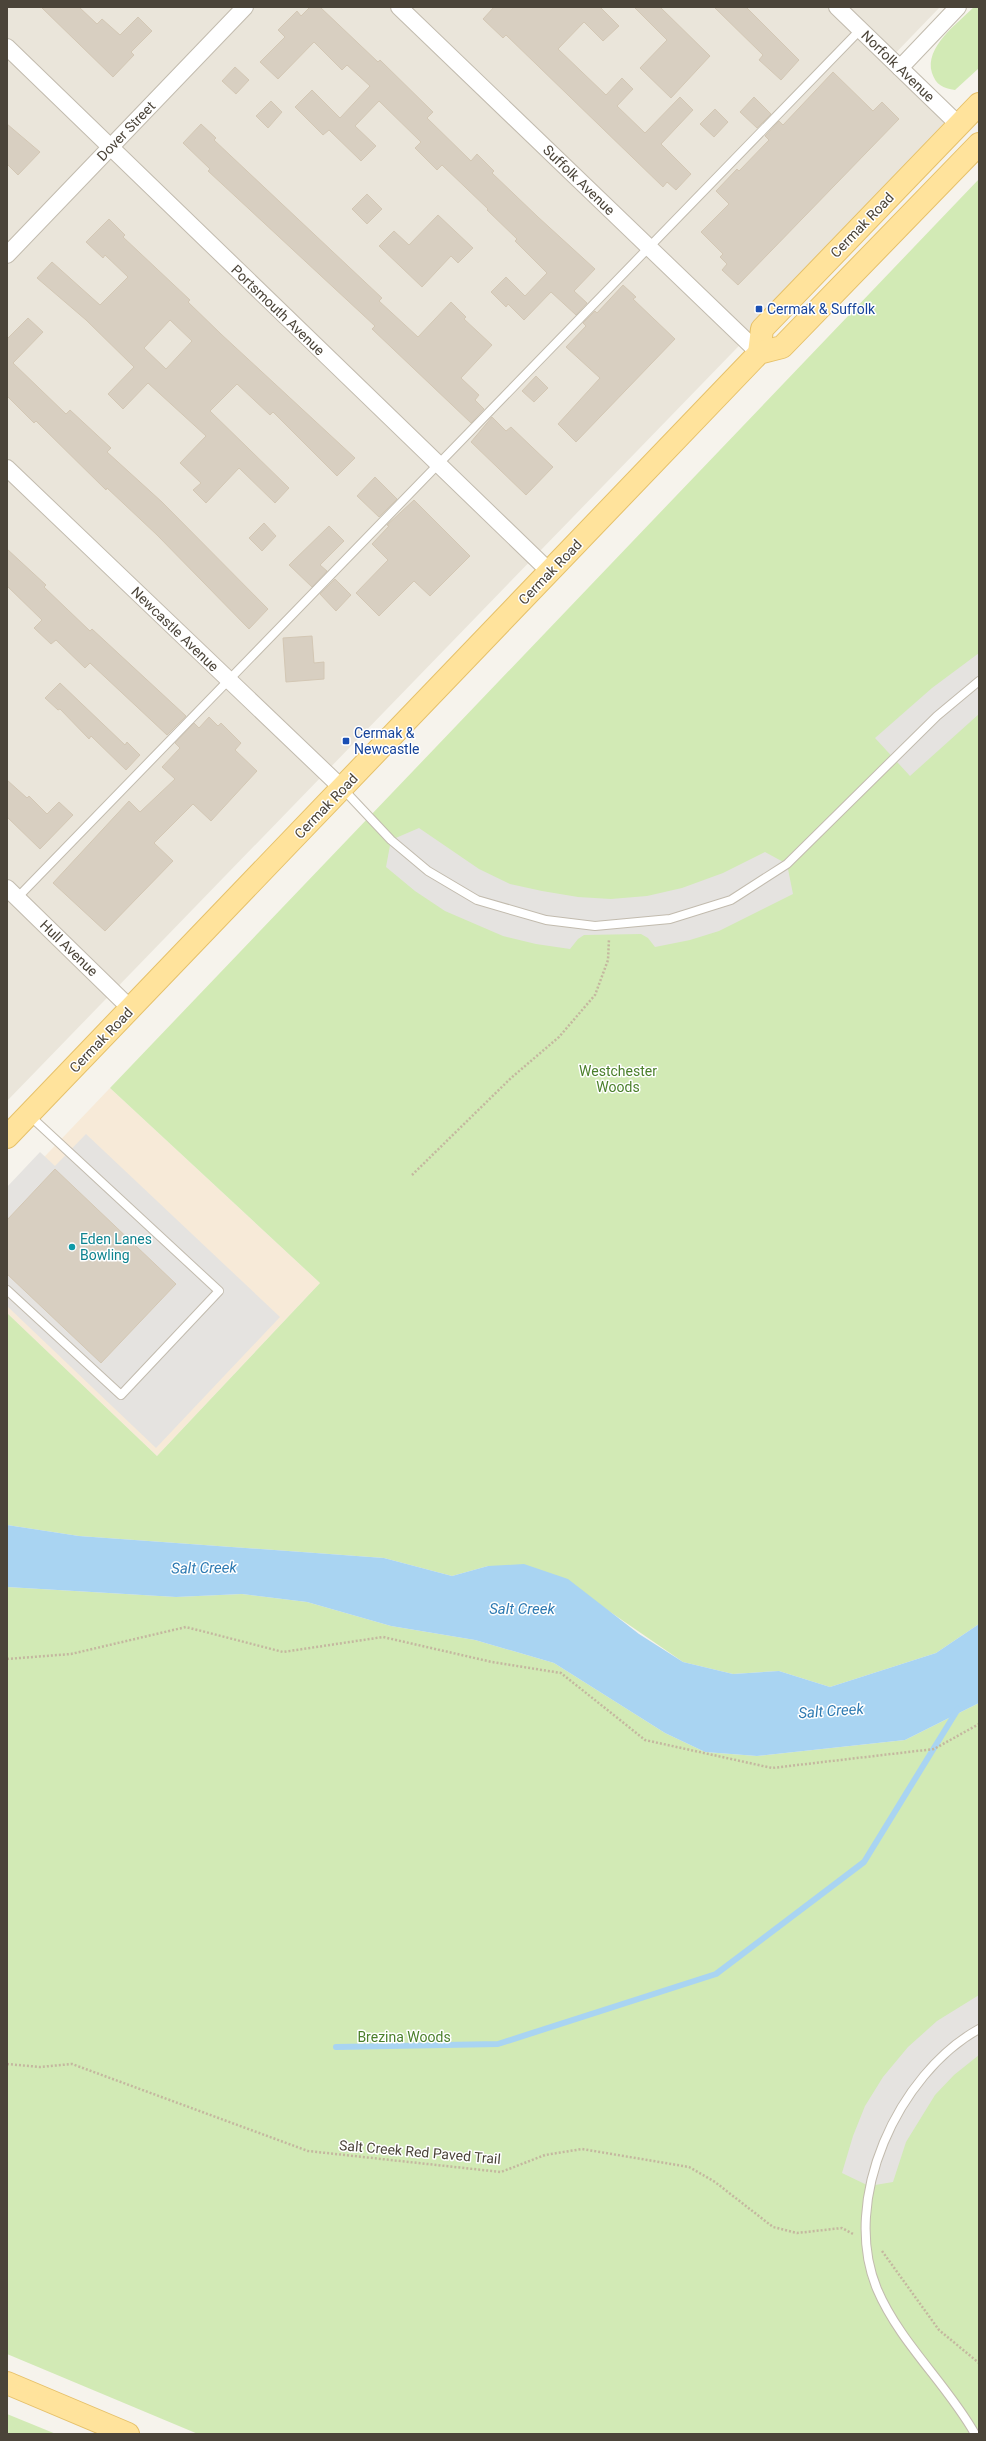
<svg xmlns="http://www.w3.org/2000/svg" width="986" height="2441" viewBox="0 0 986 2441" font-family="Roboto,sans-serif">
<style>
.residential{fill:#eae5da}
.commercial{fill:#f7ead8}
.green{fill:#d2eab5}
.parking{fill:#e5e3e0}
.water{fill:#a9d4f2}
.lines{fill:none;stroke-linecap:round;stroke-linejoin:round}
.stream{stroke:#a9d4f2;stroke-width:6}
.building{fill:#d8cfc1;stroke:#d3c7b4;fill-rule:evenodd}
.lane-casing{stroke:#c2bbae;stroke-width:10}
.street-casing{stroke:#c2bbae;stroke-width:18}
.primary-casing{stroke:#e6c16a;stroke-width:24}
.path{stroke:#c4b79f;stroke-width:2.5;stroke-dasharray:2 2;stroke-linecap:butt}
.lane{stroke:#fff;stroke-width:8}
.street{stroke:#fff;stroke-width:16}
.primary{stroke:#ffe39c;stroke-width:22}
.transit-dot{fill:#1a4fb4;stroke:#fff;stroke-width:1.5}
.culture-dot{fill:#0f9aa8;stroke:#fff;stroke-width:1.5}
.labels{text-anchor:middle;stroke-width:3;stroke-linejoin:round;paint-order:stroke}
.street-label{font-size:14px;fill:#4b4439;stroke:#fff}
.transit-label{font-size:14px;fill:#164399;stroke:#fff;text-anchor:start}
.park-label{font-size:14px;fill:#4a7f2a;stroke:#fff}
.culture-label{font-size:14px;fill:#0d838f;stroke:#fff;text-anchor:start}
.water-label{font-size:15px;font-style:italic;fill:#2e7ab2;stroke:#fff}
</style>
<rect width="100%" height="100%" fill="#f6f3ec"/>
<path class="residential" d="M7 7H940L885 64 950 128 7 1101Z"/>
<path class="commercial" d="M110 1088 320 1283 157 1456 7 1313V1196Z"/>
<g class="green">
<path d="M974 7H979V68L955 90C943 88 936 85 932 73 924 47 958 23 974 7Z"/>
<path d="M979 179V1624L936 1653 830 1687 779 1671 733 1674 683 1662 603 1607 488 1566 452 1576 384 1558 79 1536 7 1525V1313L157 1456 320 1283 110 1088Z"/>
<path d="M7 1587 176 1597 242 1594 307 1602 391 1626 475 1640 554 1663 665 1733 705 1752 757 1756 905 1740 979 1703V2434H198L7 2354Z"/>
<path d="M7 2414 56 2434H7Z"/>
</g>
<g class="parking">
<path d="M979 653V714L910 776 875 738 932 688Z"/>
<path d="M419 828 479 869 510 884 542 891 578 897 611 899 647 896 682 888 723 873 765 852 787 864 793 894 719 931 690 940 655 947 648 938 641 934 584 935 578 939 570 949 536 944 503 936 445 911 415 891 386 867 391 840Z"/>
<path d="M86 1134 280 1317 156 1448 7 1306V1274L101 1363 176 1284 55 1169 7 1220V1187L40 1152 55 1166Z"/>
<path d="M979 1995V2055L954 2075 935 2095 906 2142 893 2182 869 2186 842 2173 853 2136 865 2106 883 2077 908 2047 937 2021Z"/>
</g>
<path class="water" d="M7 1525 79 1536 384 1558 452 1576 488 1566 524 1564 568 1579 639 1634 683 1662 733 1674 779 1671 830 1687 936 1653 979 1624V1703L905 1740 757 1756 705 1752 665 1733 554 1663 475 1640 391 1626 307 1602 242 1594 176 1597 7 1587Z"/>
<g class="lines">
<path class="stream" d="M336 2047 498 2044 716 1974 864 1862 958 1709"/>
</g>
<g class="building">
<path d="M41 7H79L97 24 102 19 120 35 138 17 152 31 131 52 134 55 113 77Z"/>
<path d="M310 7H320L378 62 380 60 433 112 427 118 471 161 477 154 494 171 492 173 538 217 595 269 574 291 587 303 576 315 551 292 524 320 508 304 506 307 491 292 506 277 525 296 547 273 515 241 517 239 487 210 488 209 442 165 437 170 415 148 421 142 379 101 355 126 376 146 361 161 329 130 323 135 295 107 312 90 340 118 370 86 347 65 342 70 314 42 278 79 260 62 285 37 278 30 297 11 301 16Z"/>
<path d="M494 7H600L619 26 603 41 584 22 558 49 606 95 622 78 633 89 617 106 645 133 680 97 693 110 661 144 691 174 676 190 667 182 663 187 506 35 503 38 483 19Z"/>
<path d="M634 7H660L710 56 671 98 640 68 667 40Z"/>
<path d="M714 7H746L799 60 781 80 759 60 763 55Z"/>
<path d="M235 67 249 80 236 94 222 81Z"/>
<path d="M833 72 873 111 882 102 899 119 738 285 722 270 727 264 720 257 723 254 701 232 729 204 716 191 737 169 739 171 769 140 765 136 779 121 783 125Z"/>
<path d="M754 97 771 114 757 128 740 112Z"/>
<path d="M271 101 282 112 268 128 256 116Z"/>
<path d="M715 109 728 122 714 137 700 124Z"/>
<path d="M7 124 40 152 18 175 7 164Z"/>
<path d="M201 124 216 138 214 140 382 298 379 301 418 337 451 302 466 317 464 319 492 345 461 378 479 395 475 400 484 409 471 423 372 329 375 326 208 171 210 169 183 143Z"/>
<path d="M367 194 382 209 367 224 352 209Z"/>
<path d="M438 215 473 248 458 263 451 256 422 287 379 246 394 231 409 245Z"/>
<path d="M109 219 125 235 123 237 190 300 188 302 221 334 355 458 337 476 273 412 270 415 237 384 210 411 289 488 275 503 239 468 206 503 193 490 201 483 180 463 206 436 148 383 123 409 108 394 134 367 86 320 37 278 52 262 100 305 128 277 105 255 103 258 86 242ZM170 320 192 341 166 369 144 348Z"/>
<path d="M623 285 636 297 633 299 675 339 576 442 558 424 600 378 566 347 586 326 583 323 595 311 597 313Z"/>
<path d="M28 318 43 332 13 363 66 414 70 410 111 448 107 452 162 502 268 609 249 629 157 535 107 488 106 490 36 421 34 423 7 396V339Z"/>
<path d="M536 376 548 388 534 402 522 391Z"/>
<path d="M492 417 506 431 511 427 553 467 526 495 471 442Z"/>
<path d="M375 477 397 499 379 517 357 496Z"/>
<path d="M414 500 470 556 430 596 414 581 379 616 356 593 388 560 372 544 389 526 387 525Z"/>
<path d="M264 523 276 536 262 551 249 538Z"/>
<path d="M329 526 344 541 320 565 327 571 312 587 289 565Z"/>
<path d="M7 549 46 585 44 587 90 631 92 629 186 716 167 735 90 663 85 668 56 640 51 644 34 628 42 620 7 586Z"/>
<path d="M335 579 351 595 336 611 320 594Z"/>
<path d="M312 636 314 663 324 662V679L286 682 283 638Z"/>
<path d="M60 683 125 745 127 742 140 755 126 770 91 736 89 739 60 709 58 710 45 698Z"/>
<path d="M209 717 218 726 221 723 241 743 235 750 257 771 211 821 193 804 154 843 173 861 105 931 53 883 129 801 140 812 175 779 162 767 180 748 175 743 194 723 199 728Z"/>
<path d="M7 780 27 798 29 796 47 814 59 802 73 815 40 849 7 817Z"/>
<path d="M55 1169 176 1284 101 1363 7 1274V1220Z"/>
</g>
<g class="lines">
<g class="lane-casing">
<g id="lane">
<path d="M343 789 391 840 428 871 477 900 546 920 595 926 670 919 731 900 787 864 937 716 979 681"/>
<path d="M17 898 860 30"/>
<path d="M7 1290 121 1395 219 1291 29 1115"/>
<path d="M975 2434C947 2384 900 2343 877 2289 840 2200 898 2074 979 2029"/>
</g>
</g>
<g class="street-casing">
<g id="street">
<path d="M399 7 759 353"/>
<path d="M837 7 959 125"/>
<path d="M7 47 550 572"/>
<path d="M900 68 958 7"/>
<path d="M7 255 245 7"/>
<path d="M7 468 343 789"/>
<path d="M7 888 131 1009"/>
</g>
</g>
<g class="primary-casing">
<g id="primary">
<path d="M759 353 762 329 979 104"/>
<path d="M7 1137 759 353 782 347 979 144"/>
<path d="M7 2383 128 2434"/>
</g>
</g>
<g class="path">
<path d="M412 1175 511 1078 559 1037 595 995 608 960 609 939"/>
<path d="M7 1659 71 1654 186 1627 283 1652 383 1637 492 1662 561 1673 645 1740 772 1768 934 1749 979 1724"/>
<path d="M7 2064 40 2067 72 2064 308 2151 501 2172 545 2155 582 2149 689 2167 715 2182 773 2227 797 2233 842 2228 853 2234"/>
<path d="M882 2251 939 2330 979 2363"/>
</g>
<use href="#lane" class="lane"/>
<use href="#street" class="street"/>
<use href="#primary" class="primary"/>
</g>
<g class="transit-dot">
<rect x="755" y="305" width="8" height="8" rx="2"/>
<rect x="342" y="737" width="8" height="8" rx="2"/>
</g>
<circle class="culture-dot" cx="72" cy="1247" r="4"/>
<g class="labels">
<g class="street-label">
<text transform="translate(898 66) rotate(44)" y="5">Norfolk Avenue</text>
<text transform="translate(126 131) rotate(-46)" y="5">Dover Street</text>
<text transform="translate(579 180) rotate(44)" y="5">Suffolk Avenue</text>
<text transform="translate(862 225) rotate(-46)" y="5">Cermak Road</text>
<text transform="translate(278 310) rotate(44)" y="5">Portsmouth Avenue</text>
<text transform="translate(550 572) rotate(-46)" y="5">Cermak Road</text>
<text transform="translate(175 629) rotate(44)" y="5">Newcastle Avenue</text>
<text transform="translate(326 806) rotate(-46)" y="5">Cermak Road</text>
<text transform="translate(69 948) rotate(44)" y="5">Hull Avenue</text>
<text transform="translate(101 1040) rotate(-46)" y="5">Cermak Road</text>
<text transform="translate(420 2152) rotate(5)" y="5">Salt Creek Red Paved Trail</text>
</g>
<g class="transit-label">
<text x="767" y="314">Cermak &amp; Suffolk</text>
<text x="354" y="738">Cermak &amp;<tspan x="354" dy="16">Newcastle</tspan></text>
</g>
<g class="park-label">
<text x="618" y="1076">Westchester<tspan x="618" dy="16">Woods</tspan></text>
<text x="404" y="2042">Brezina Woods</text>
</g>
<g class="culture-label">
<text x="80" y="1244">Eden Lanes<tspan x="80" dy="16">Bowling</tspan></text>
</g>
<g class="water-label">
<text transform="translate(204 1568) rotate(-1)" y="5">Salt Creek</text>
<text x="522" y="1614">Salt Creek</text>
<text transform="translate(831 1711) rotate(-4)" y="5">Salt Creek</text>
</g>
</g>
<rect width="986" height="2441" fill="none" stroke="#4b4439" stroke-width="16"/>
</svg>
